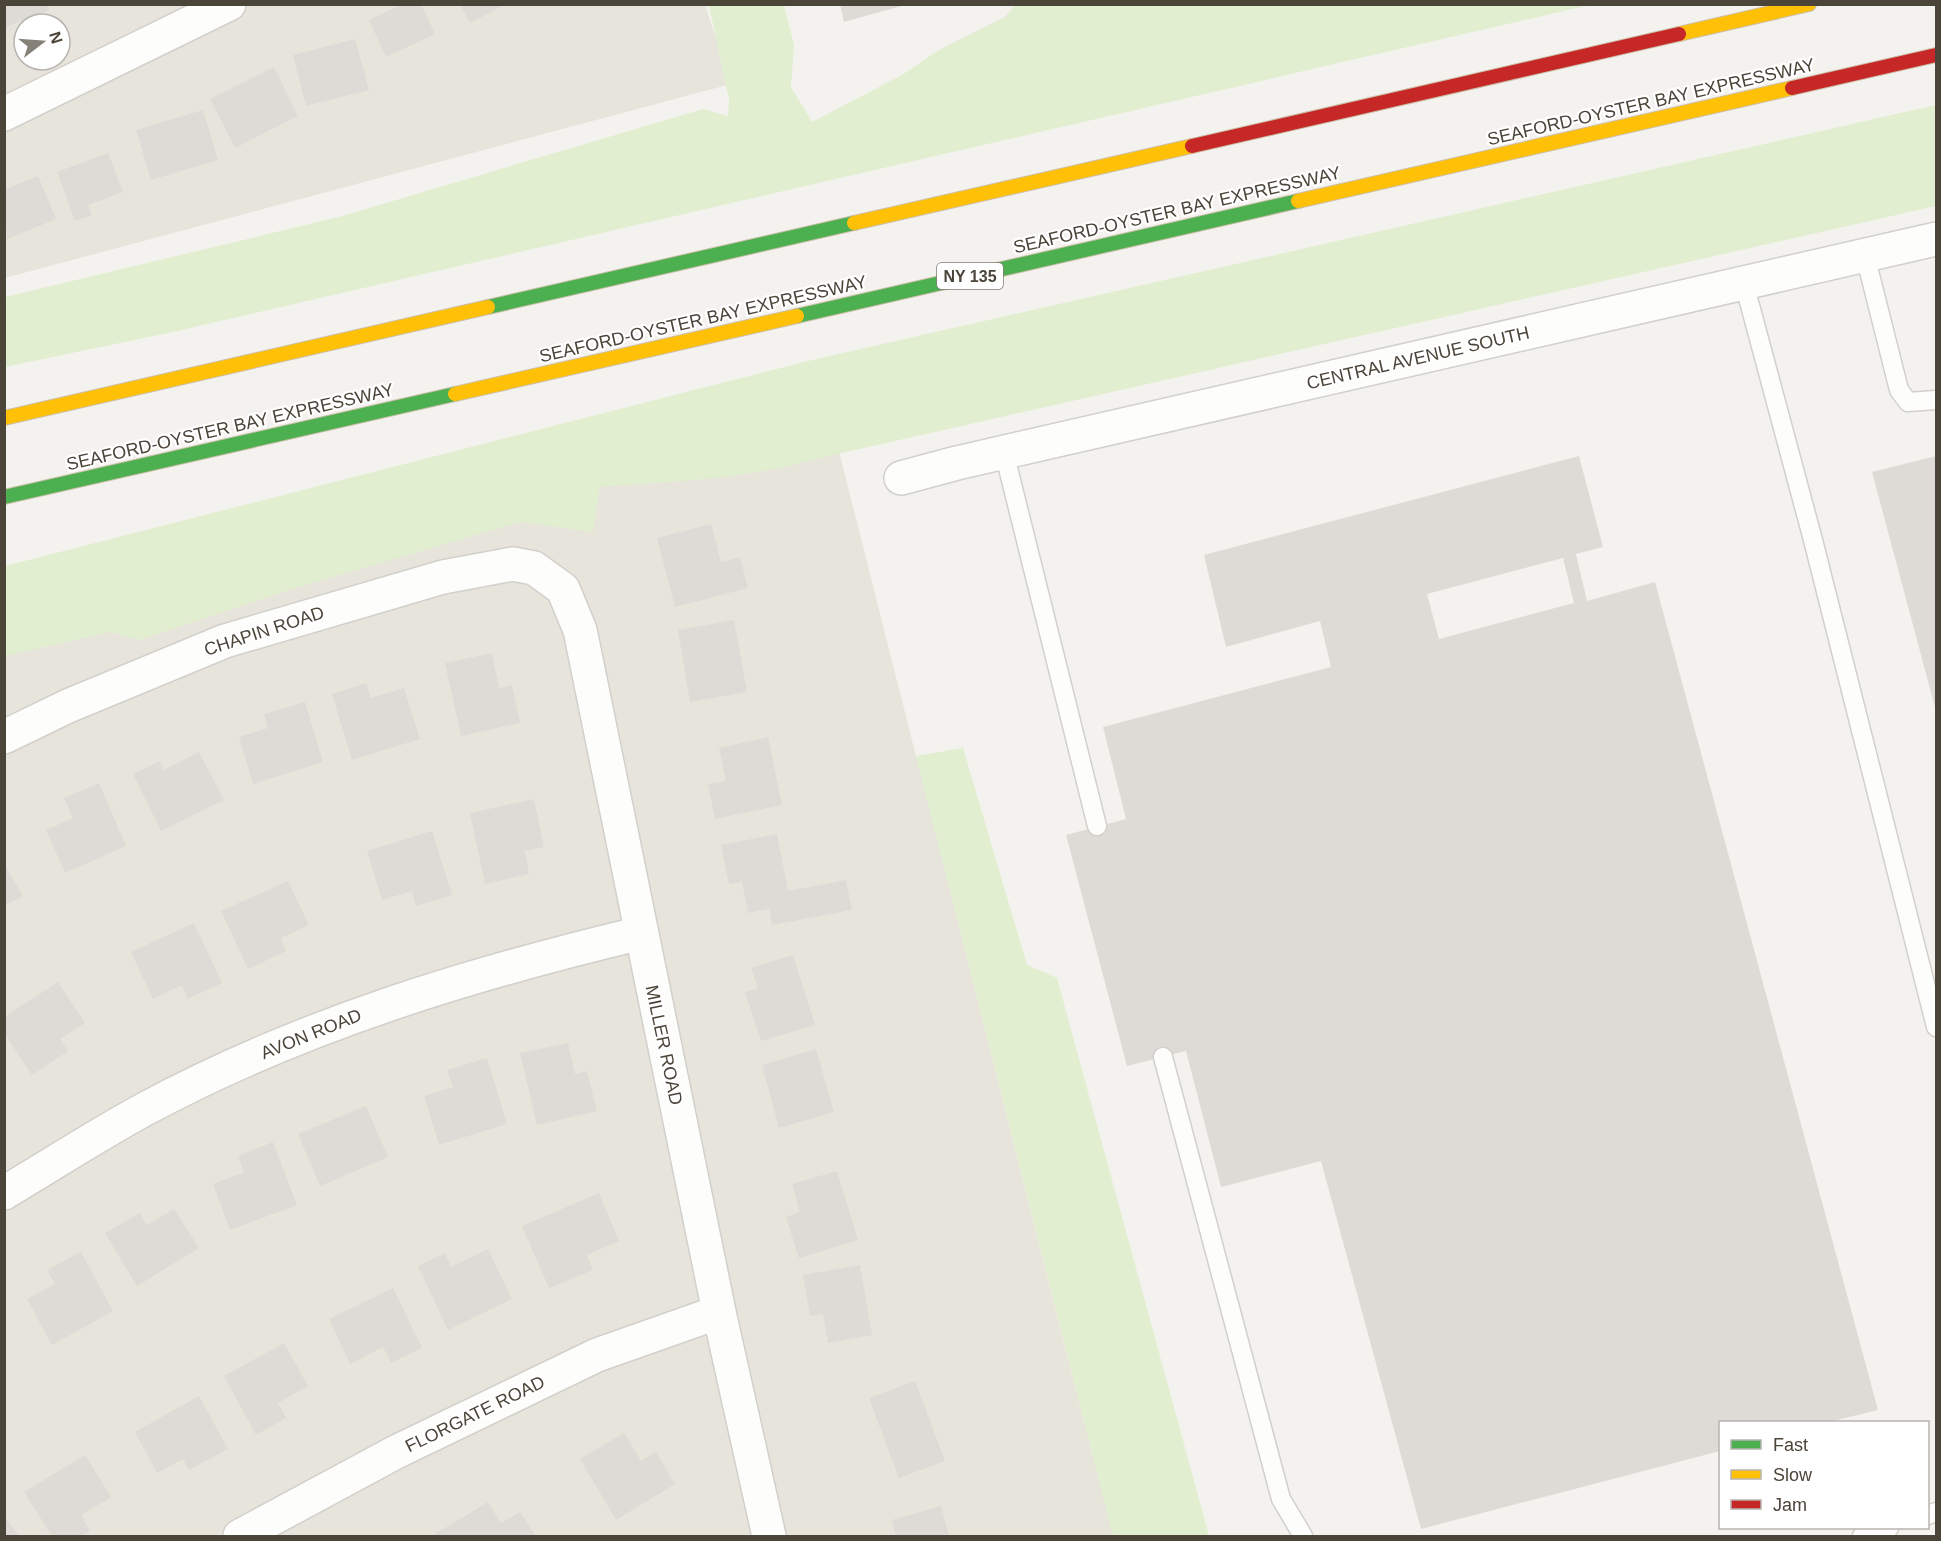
<svg xmlns="http://www.w3.org/2000/svg" width="1941" height="1541" viewBox="0 0 1941 1541" font-family="Arial,sans-serif">
<style>
.residential{fill:#e7e4dc;fill-rule:evenodd}
.green{fill:#e1eecf}
.building{fill:#dedbd6;fill-rule:evenodd}
.lines{fill:none;stroke-linecap:round;stroke-linejoin:round}
.lane-casing{stroke:#d2d0cb;stroke-width:21}
.street-casing{stroke:#d2d0cb;stroke-width:36}
.fast-casing{stroke:#ccbfa9;stroke-width:16}
.slow-casing{stroke:#ccbfa9;stroke-width:16}
.jam-casing{stroke:#ccbfa9;stroke-width:16}
.lane{stroke:#fdfdfc;stroke-width:18}
.street{stroke:#fdfdfc;stroke-width:33}
.fast{stroke:#4caf50;stroke-width:14}
.slow{stroke:#ffc107;stroke-width:14}
.jam{stroke:#c62828;stroke-width:14}
.labels{text-anchor:middle;stroke-width:4.5;stroke-linejoin:round;paint-order:stroke}
.shield{fill:#fff;stroke:#817c74;stroke-width:1.5}
.shield-label{font-size:16px;font-weight:bold;fill:#4b4439}
.street-label{font-size:18px;fill:#4b4439;stroke:#fff}
</style>
<rect width="100%" height="100%" fill="#f4f2ee"/>
<g class="residential">
<path d="M5 5H705L731 84 5 278ZM24 24H60V60H24Z"/>
<path d="M820 376 1113 1536H5L4 579Z"/>
</g>
<g class="green">
<path d="M709 5H784L794 45 791 87 812 122 902 75 939 50 1005 17 1015 5H1590L173 332 5 367V297L339 217 703 109 728 116 729 100Z"/>
<path d="M1936 105V206L815 459C745 480 672 481 600 487L593 532 520 522 292 589 139 640 111 632 5 656V566L808 361Z"/>
<path d="M963 748 1027 965 1057 978 1209 1536H1113L916 756Z"/>
</g>
<g class="building">
<path d="M4 4H47L49 10 4 28Z"/>
<path d="M403 4H421L435 34 386 57 369 20Z"/>
<path d="M460 4H506L470 23Z"/>
<path d="M840 4H905V5L844 22Z"/>
<path d="M355 39 369 90 306 106 293 55Z"/>
<path d="M274 67 298 116 235 148 210 99Z"/>
<path d="M203 110 218 160 151 180 136 130Z"/>
<path d="M108 153 123 192 88 205 92 215 75 221 57 172Z"/>
<path d="M38 176 56 219 7 239 4 190Z"/>
<path d="M1579 456 1603 547 1576 554 1587 601 1655 582 1878 1410 1829 1422H1720V1451L1421 1529 1321 1161 1221 1187 1186 1051 1127 1066 1066 835 1126 819 1103 727 1331 667 1320 621 1226 647 1204 555ZM1563 558 1574 603 1439 639 1427 594Z"/>
<path d="M1936 456V711L1872 472Z"/>
<path d="M711 524 721 562 740 557 748 588 675 607 657 538Z"/>
<path d="M734 620 747 692 690 702 678 630Z"/>
<path d="M492 653 499 688 512 685 520 723 461 736 445 663Z"/>
<path d="M366 683 371 698 404 688 420 739 352 760 332 694Z"/>
<path d="M305 702 323 762 253 784 239 737 268 728 264 714Z"/>
<path d="M768 737 782 805 715 819 708 784 726 781 719 748Z"/>
<path d="M199 752 224 800 161 831 133 774 160 761 164 770Z"/>
<path d="M99 783 126 846 65 873 46 830 73 818 64 798Z"/>
<path d="M534 799 544 847 525 851 529 874 485 884 470 813Z"/>
<path d="M432 831 452 895 416 906 412 891 382 900 367 851Z"/>
<path d="M777 834 788 891 846 880 852 910 772 925 769 909 748 913 742 882 729 884 721 845Z"/>
<path d="M4 864 23 896 4 906Z"/>
<path d="M288 881 309 925 281 938 286 951 248 969 221 911Z"/>
<path d="M194 923 222 983 188 999 182 985 153 999 131 952Z"/>
<path d="M793 955 815 1025 761 1041 745 992 758 989 751 968Z"/>
<path d="M58 982 85 1023 60 1039 68 1051 32 1075 4 1033V1017Z"/>
<path d="M568 1043 575 1074 587 1071 597 1111 537 1125 520 1053Z"/>
<path d="M816 1049 834 1112 779 1128 762 1065Z"/>
<path d="M487 1058 507 1124 439 1145 424 1096 453 1087 447 1070Z"/>
<path d="M366 1106 388 1157 320 1186 298 1134Z"/>
<path d="M273 1142 297 1205 230 1230 213 1184 244 1172 238 1156Z"/>
<path d="M837 1171 858 1240 799 1258 786 1217 800 1212 792 1184Z"/>
<path d="M599 1193 619 1241 587 1255 593 1270 549 1288 522 1226Z"/>
<path d="M174 1209 199 1248 137 1286 105 1233 140 1213 147 1225Z"/>
<path d="M488 1249 512 1299 448 1330 418 1266 445 1253 451 1267Z"/>
<path d="M81 1252 113 1311 52 1345 27 1299 55 1284 47 1270Z"/>
<path d="M860 1265 872 1335 828 1343 823 1314 810 1316 803 1275Z"/>
<path d="M393 1288 422 1348 391 1363 383 1347 350 1364 329 1319Z"/>
<path d="M284 1343 308 1386 278 1403 286 1418 256 1435 224 1376Z"/>
<path d="M915 1381 945 1461 899 1478 869 1398Z"/>
<path d="M199 1396 228 1449 189 1470 183 1459 157 1473 135 1432Z"/>
<path d="M624 1433 641 1461 656 1452 675 1484 616 1520 580 1459Z"/>
<path d="M85 1455 111 1497 81 1515 90 1531 81 1536H52L24 1492Z"/>
<path d="M488 1502 501 1523 520 1512 536 1536H432Z"/>
<path d="M941 1506 949 1536H896L892 1520Z"/>
<path d="M4 1515 19 1536H4Z"/>
</g>
<g class="lines">
<g class="lane-casing">
<g id="lane">
<path d="M1865 255 1899 390 1908 402 1936 400"/>
<path d="M1744 283 1813 540 1936 1027"/>
<path d="M1004 452 1097 826"/>
<path d="M1163 1057 1281 1499 1303 1536"/>
<path d="M1928 1515 1936 1512"/>
<path d="M1862 1536 1889 1528"/>
</g>
</g>
<g class="street-casing">
<g id="street">
<path d="M4 114 229 4"/>
<path d="M901 478 957 463 1936 239"/>
<path d="M4 737 68 706 225 641 443 577 513 564 534 568 563 589 580 630 719 1312 769 1536"/>
<path d="M4 1193C51 1165 97 1135 145 1109 301 1025 470 974 641 933"/>
<path d="M240 1536 396 1452 597 1355 719 1312"/>
</g>
</g>
<g class="fast-casing">
<g id="fast">
<path d="M488 307 854 223"/>
<path d="M797 316 1298 201"/>
<path d="M4 497 455 394"/>
</g>
</g>
<g class="slow-casing">
<g id="slow">
<path d="M1679 34 1809 4"/>
<path d="M1298 201 1792 88"/>
<path d="M854 223 1192 146"/>
<path d="M455 394 797 316"/>
<path d="M4 418 488 307"/>
</g>
</g>
<g class="jam-casing">
<g id="jam">
<path d="M1792 88 1936 55"/>
<path d="M1192 146 1679 34"/>
</g>
</g>
<use href="#lane" class="lane"/>
<use href="#street" class="street"/>
<use href="#fast" class="fast"/>
<use href="#slow" class="slow"/>
<use href="#jam" class="jam"/>
</g>
<g class="labels">
<rect class="shield" x="937" y="263" width="66" height="26" rx="4.5"/>
<g class="shield-label">
<text x="970" y="282">NY 135</text>
</g>
<g class="street-label">
<text transform="translate(1651 102) rotate(-13)" y="6">SEAFORD-OYSTER BAY EXPRESSWAY</text>
<text transform="translate(1177 210) rotate(-13)" y="6">SEAFORD-OYSTER BAY EXPRESSWAY</text>
<text transform="translate(703 319) rotate(-13)" y="6">SEAFORD-OYSTER BAY EXPRESSWAY</text>
<text transform="translate(1418 358) rotate(-13)" y="6">CENTRAL AVENUE SOUTH</text>
<text transform="translate(230 427) rotate(-13)" y="6">SEAFORD-OYSTER BAY EXPRESSWAY</text>
<text transform="translate(264 631) rotate(-18)" y="6">CHAPIN ROAD</text>
<text transform="translate(311 1034) rotate(-22)" y="6">AVON ROAD</text>
<text transform="translate(664 1045) rotate(78)" y="6">MILLER ROAD</text>
<text transform="translate(475 1414) rotate(-26)" y="6">FLORGATE ROAD</text>
</g>
</g>
<rect width="1941" height="1541" fill="none" stroke="#4b4439" stroke-width="12"/>
<rect x="1719" y="1421" width="210" height="108" fill="#ffffff" stroke="#b7b4b0" stroke-width="1.5"/>
<rect x="1731" y="1440" width="30" height="9" fill="#4caf50" stroke="#b7b4b0" stroke-width="1.5"/>
<text x="1773" y="1451" font-size="18" fill="#4b4439">Fast</text>
<rect x="1731" y="1470" width="30" height="9" fill="#ffc107" stroke="#b7b4b0" stroke-width="1.5"/>
<text x="1773" y="1481" font-size="18" fill="#4b4439">Slow</text>
<rect x="1731" y="1500" width="30" height="9" fill="#c62828" stroke="#b7b4b0" stroke-width="1.5"/>
<text x="1773" y="1511" font-size="18" fill="#4b4439">Jam</text>
<g transform="translate(42 42) rotate(73)"><circle r="28" fill="#ffffff" stroke="#b7b4b0" stroke-width="1.5"/>
<path d="M0-4.5L10 22L0 15L-10 22Z" fill="#868178"/>
<text y="-9" font-size="16" font-weight="bold" text-anchor="middle" fill="#4b4439">N</text>
</g>
</svg>
